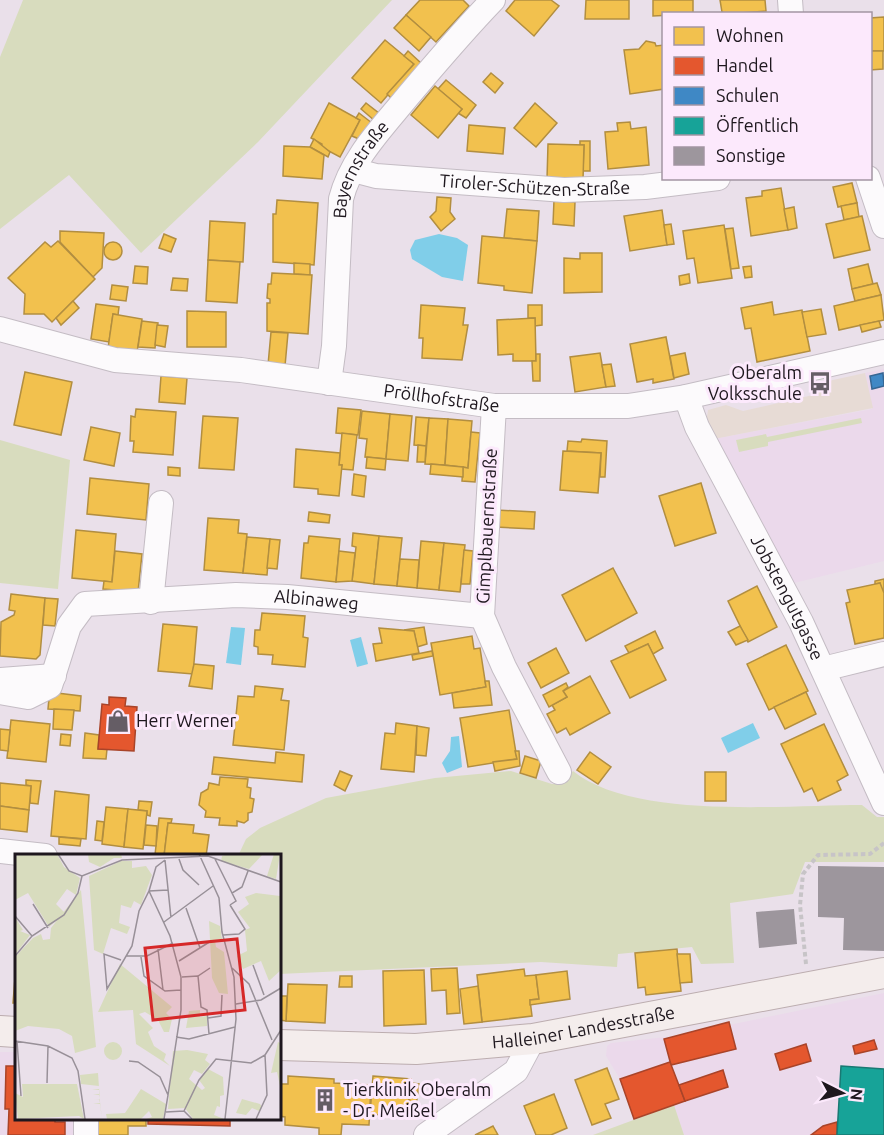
<svg xmlns="http://www.w3.org/2000/svg" width="884" height="1135" viewBox="0 0 884 1135" font-family="Ubuntu,sans-serif">
<style>
.built{fill:#ebd9eb}
.industrial{fill:#e7dbd5}
.green{fill:#d8dcbe}
.water{fill:#80cee9}
.homes{fill:#f2c14e;stroke:#b28e40;stroke-width:1.5}
.shops{fill:#e4572e;stroke:#a94429;stroke-width:1.5}
.schools{fill:#3f88c5;stroke:#356693;stroke-width:1.5}
.public{fill:#17a398;stroke:#197973;stroke-width:1.5}
.building{fill:#9d969d}
.lines{fill:none;stroke-linecap:round;stroke-linejoin:round}
.minor-casing{stroke:#c4bcc4;stroke-width:26}
.major-casing{stroke:#bcadaf;stroke-width:32}
.path{stroke:#c7c4c7;stroke-width:4;stroke-dasharray:4.5 3;stroke-linecap:butt}
.minor{stroke:#fcfafc;stroke-width:24}
.major{stroke:#f4edec;stroke-width:30}
.labels{text-anchor:middle;stroke-width:6;stroke-linejoin:round;paint-order:stroke}
.street-label{font-size:18px;fill:#1e171e;stroke:#fce9fc}
.poi-label{font-size:18px;fill:#1e171e;stroke:#fce9fc;text-anchor:start}
.inset-road{fill:none;stroke:#989098;stroke-width:1.5}
.view{fill:#d62828;fill-opacity:0.15;stroke:#d62828;stroke-width:3}
.inset-edge{fill:none;stroke:#1e171e;stroke-width:3}
</style>
<rect width="100%" height="100%" fill="#eae0ea"/>
<g class="built">
<path d="M884 369V561L794 583 714 439 872 409 865 373Z"/>
<path d="M884 993V1135H684L674 1105 634 1120 620 1079 606 1056 607 1046 611 1043 675 1036Z"/>
<path d="M0 1052H16V1118L76 1119V1135H0Z"/>
</g>
<path class="industrial" d="M865 373 873 408 714 439 706 423 708 410 726 405 743 411 813 395 824 382Z"/>
<g class="green">
<path d="M23 0H392L258 142 141 253 69 175 0 229V57Z"/>
<path d="M861 418 862 423 768 442V446L739 452 736 440 766 434 767 437Z"/>
<path d="M0 440 70 460 58 589 0 583Z"/>
<path d="M511 771 552 784 563 783 573 771C633 820 785 805 862 805L877 817H884V862H805L793 894 730 903 734 963 701 964 692 947 618 954 617 967 541 962 279 974V856H238L246 839 260 828 326 798 435 778Z"/>
<path d="M674 1105 684 1135H593Z"/>
</g>
<g class="water">
<path d="M439 234 457 238 468 245 463 281 442 277 412 259 410 250 415 240Z"/>
<path d="M231 627 245 628 241 665 226 663Z"/>
<path d="M361 637 368 664 357 667 350 640Z"/>
<path d="M753 723 760 738 728 753 721 738Z"/>
<path d="M459 736 462 767 447 773 442 763 450 751 451 737Z"/>
</g>
<g class="homes">
<path d="M420 0H463L469 6 436 42 406 15Z"/>
<path d="M515 0H551L559 6 534 36 506 11Z"/>
<path d="M586 0H629V19H585Z"/>
<path d="M653 0H693V14L653 16Z"/>
<path d="M720 0H765L766 11 726 14 722 12Z"/>
<path d="M406 15 431 37 419 51 394 28Z"/>
<path d="M884 17V51H870V18Z"/>
<path d="M385 40 414 64 381 103 352 78Z"/>
<path d="M646 41 655 43 656 46 664 45V89L630 94 624 50 639 49Z"/>
<path d="M408 51 421 63 391 98 387 94 414 64 404 56Z"/>
<path d="M870 51H883V69L870 70Z"/>
<path d="M491 73 503 83 495 93 483 82Z"/>
<path d="M446 80 476 105 466 118 458 113 462 109 438 89Z"/>
<path d="M435 86 462 109 438 138 411 115Z"/>
<path d="M329 103 360 120 340 157 321 147 322 144 311 138Z"/>
<path d="M366 103 380 114 375 121 361 109Z"/>
<path d="M535 103 557 123 536 147 514 128Z"/>
<path d="M359 113 372 123 359 139 352 136 360 120 356 118Z"/>
<path d="M630 122 631 129 646 127 649 165 608 169 605 132 618 131 617 123Z"/>
<path d="M469 125 505 128 503 154 467 151Z"/>
<path d="M314 139 330 152 328 157 310 147Z"/>
<path d="M580 141H590V171H583L584 145H580Z"/>
<path d="M548 144 584 145 583 180 547 179Z"/>
<path d="M284 146 310 147 324 155 322 179 283 176Z"/>
<path d="M852 183 857 203 838 207 833 187Z"/>
<path d="M781 188 788 230 751 236 746 198 762 196V191Z"/>
<path d="M437 197 451 198 450 212 455 219 441 231 430 217 436 211Z"/>
<path d="M277 200 318 203 314 265 273 262V214H276Z"/>
<path d="M554 200 575 202 574 226 553 224Z"/>
<path d="M857 203 859 217 844 220 841 206Z"/>
<path d="M794 207 797 228 788 230 784 209Z"/>
<path d="M507 209 539 211 537 241 504 238Z"/>
<path d="M662 210 667 245 630 251 624 216Z"/>
<path d="M862 216 870 250 834 258 826 224Z"/>
<path d="M210 221 245 223 243 262 208 260Z"/>
<path d="M671 224 674 244 667 245 664 225Z"/>
<path d="M724 225 732 278 698 283 694 258 687 259 683 231Z"/>
<path d="M733 228 739 268 731 269 725 229Z"/>
<path d="M60 231 104 233 102 268 93 277 60 242Z"/>
<path d="M164 234 176 239 171 252 159 248Z"/>
<path d="M482 236 537 241 532 293 504 290V286L478 283Z"/>
<path d="M58 241 95 279 52 322 44 314H24L25 294 8 278 45 242 51 247Z"/>
<circle cx="113" cy="251" r="9"/>
<path d="M580 253H602V292L564 293V258L580 259Z"/>
<path d="M208 260 240 262 237 303 206 301Z"/>
<path d="M294 263 310 264V275L294 274Z"/>
<path d="M868 264 873 284 852 289 848 269Z"/>
<path d="M135 266 148 267 147 284 133 283Z"/>
<path d="M751 266 752 277 745 278 743 267Z"/>
<path d="M272 273 312 275 308 334 267 331V303H270V299L267 298 268 284H271Z"/>
<path d="M689 274 690 283 680 285 679 276Z"/>
<path d="M173 278 188 279 187 291 171 290Z"/>
<path d="M877 283 881 295 855 301 852 289Z"/>
<path d="M112 285 128 287 126 301 110 299Z"/>
<path d="M881 295 884 320 839 330 834 306Z"/>
<path d="M73 301 79 308 61 325 56 318Z"/>
<path d="M772 302 774 315 802 310 810 351 757 362 751 328 745 329 741 308Z"/>
<path d="M96 304 119 307 118 315 113 314 109 342 91 339Z"/>
<path d="M421 305 465 308 463 325H468L462 360 422 358 423 338H419Z"/>
<path d="M528 305H542V325L535 326V318H528Z"/>
<path d="M821 309 826 334 807 337 802 312Z"/>
<path d="M187 311 226 312V347H187Z"/>
<path d="M113 314 142 319 137 352 108 348Z"/>
<path d="M535 318 536 361H513V354L498 355 497 320Z"/>
<path d="M142 321 158 323 155 348 138 347Z"/>
<path d="M879 321 881 327 862 332 860 325Z"/>
<path d="M157 325 168 326 165 347 155 345Z"/>
<path d="M271 332 288 333 285 366 268 365Z"/>
<path d="M666 337 674 379 653 383V379L637 382 630 344Z"/>
<path d="M600 353 606 387 575 392 570 357Z"/>
<path d="M685 353 689 374 674 378 670 356Z"/>
<path d="M536 354H540V381H533L532 361H536Z"/>
<path d="M611 364 615 386 606 387 602 365Z"/>
<path d="M25 372 72 382 61 435 14 425Z"/>
<path d="M161 376 187 378 185 404 159 402Z"/>
<path d="M338 408 361 410 358 435 336 433Z"/>
<path d="M136 409 176 412 173 455 133 452 134 441H130L131 416 135 417Z"/>
<path d="M362 411 390 414 386 459 365 457 367 439 359 438Z"/>
<path d="M390 414 412 416 408 461 386 459Z"/>
<path d="M203 416 238 418 234 470 199 468Z"/>
<path d="M416 417 429 418 426 446 414 445Z"/>
<path d="M429 418 448 419 445 465 425 464Z"/>
<path d="M448 419 472 421 468 468 445 465Z"/>
<path d="M91 427 120 433 114 466 84 460Z"/>
<path d="M471 432 480 433 475 482 462 481 463 467 468 468Z"/>
<path d="M342 433 357 435 353 470 341 469 342 465H339Z"/>
<path d="M582 439 607 441 605 477H600L601 453 567 451 568 441 581 442Z"/>
<path d="M418 445 426 446 425 462H417Z"/>
<path d="M296 449 340 453 339 465H342L339 496 318 494V489L294 487Z"/>
<path d="M563 451 601 453 598 493 560 490Z"/>
<path d="M367 457 386 459 385 470 366 468Z"/>
<path d="M431 464 463 467V477L430 474Z"/>
<path d="M168 467 180 468V476L168 475Z"/>
<path d="M354 474 366 476 364 497 352 495Z"/>
<path d="M90 478 149 484 146 520 87 514Z"/>
<path d="M701 483 716 533 675 546 659 496Z"/>
<path d="M496 510 535 512 534 529 496 527Z"/>
<path d="M309 512 330 515 329 523 308 521Z"/>
<path d="M208 518 239 520 238 533 247 534 243 573 204 570Z"/>
<path d="M76 530 116 534 112 582 72 578Z"/>
<path d="M353 533 379 536 374 584 352 581 356 547 352 546Z"/>
<path d="M309 536 340 539 336 582 301 578 304 543H308Z"/>
<path d="M379 536 402 538 397 586 374 584Z"/>
<path d="M247 537 270 539 267 575 243 573Z"/>
<path d="M270 539 280 540 277 569 267 568Z"/>
<path d="M421 541 444 543 439 590 417 588Z"/>
<path d="M444 543 465 545 460 592 439 590Z"/>
<path d="M464 550 473 551 470 584H461Z"/>
<path d="M115 551 142 554 138 592 103 589 104 581 112 582Z"/>
<path d="M339 551 355 553 352 581 336 582Z"/>
<path d="M400 559 419 560 417 588 397 586Z"/>
<path d="M613 568 637 613 586 641 562 595Z"/>
<path d="M884 579V593L882 594 880 583 875 584V581Z"/>
<path d="M880 583 884 593V638L855 644 846 603 850 602 847 590Z"/>
<path d="M757 586 777 627 748 642 728 601Z"/>
<path d="M11 594 45 598 40 655 36 659 0 656 1 622 14 615 15 611 9 610Z"/>
<path d="M45 598 58 599 55 626 43 625Z"/>
<path d="M262 613 305 616 303 637 308 638 305 667 272 664 273 655 258 654V647L254 646 255 630H260Z"/>
<path d="M163 624 197 627 193 674 158 671Z"/>
<path d="M740 626 748 640 736 645 728 632Z"/>
<path d="M424 627 427 644 417 647 414 631 404 630Z"/>
<path d="M379 628 414 631 419 653 376 661 373 644 382 643Z"/>
<path d="M655 631 663 648 653 654 648 644 629 653 625 646Z"/>
<path d="M472 636 474 649 480 648 486 687 440 695 431 643Z"/>
<path d="M648 644 666 680 630 698 611 661Z"/>
<path d="M786 645 808 691 769 710 747 664Z"/>
<path d="M556 648 569 673 541 688 528 663Z"/>
<path d="M432 651 433 656 413 660 412 655Z"/>
<path d="M194 664 214 666 212 689 189 686Z"/>
<path d="M590 676 610 713 570 735 566 728 557 733 547 714 555 710 552 705 567 697 563 691Z"/>
<path d="M485 681H489L492 705 454 708 452 693 486 687Z"/>
<path d="M566 683 568 687 563 691 567 697 549 707 543 695Z"/>
<path d="M255 686 283 689 281 700 289 701 284 750 233 745 238 696 254 697Z"/>
<path d="M806 692 816 714 785 729 774 707Z"/>
<path d="M57 693 81 696 80 711 48 709 49 698Z"/>
<path d="M54 709 74 710 72 730 53 729Z"/>
<path d="M509 710 517 759 468 767 460 718Z"/>
<path d="M11 720 50 724 46 762 7 758Z"/>
<path d="M396 723 417 726 414 772 381 769 385 733 395 734Z"/>
<path d="M824 724 848 775 837 781 841 790 818 801 812 788 804 792 781 744Z"/>
<path d="M417 726 429 728 426 756 416 755Z"/>
<path d="M0 729 10 730 8 751 0 750Z"/>
<path d="M85 733 99 735 98 749H107L106 759 83 758Z"/>
<path d="M61 734 71 735 70 746 60 745Z"/>
<path d="M515 751H519L520 766 495 771 493 762 517 759Z"/>
<path d="M276 752 304 755 302 782 212 774 214 757 275 763Z"/>
<path d="M590 752 611 767 598 784 577 770Z"/>
<path d="M525 756 541 761 536 778 520 773Z"/>
<path d="M340 771 352 776 345 791 334 785Z"/>
<rect x="705" y="772" width="21" height="29"/>
<path d="M220 777 248 779 247 787 251 788 250 798 254 799 252 812 248 813V820L244 823 237 821V826L219 825 220 818 205 817 206 811 199 805 201 793 208 789 209 783 219 785Z"/>
<path d="M26 780 41 781 38 804 30 803 31 786 26 785Z"/>
<path d="M0 783 31 786 29 810 0 806Z"/>
<path d="M55 791 89 795 86 839 51 836Z"/>
<path d="M139 801 152 802 150 816 147 815V811L138 810Z"/>
<path d="M0 806 29 810 27 832 0 829Z"/>
<path d="M106 807 128 809 124 847 102 844Z"/>
<path d="M128 809 147 811 143 849 124 847Z"/>
<path d="M159 818 172 819 171 823H168L164 856 155 855Z"/>
<path d="M97 821 104 822 102 841 95 840Z"/>
<path d="M168 823 194 825 193 833 209 835 206 856H164Z"/>
<path d="M146 825 157 826 156 846 144 845Z"/>
<path d="M59 837 81 839 80 846 59 844Z"/>
<path d="M677 949 681 991 646 995 645 987 638 988 635 953Z"/>
<path d="M677 954H690L692 982 680 983Z"/>
<path d="M16 966V1003H13Z"/>
<path d="M457 968 460 1013 447 1014 446 990 432 991 431 969Z"/>
<path d="M524 969 525 976 536 975 539 999 530 1000 532 1016 482 1022 477 975Z"/>
<path d="M424 970 426 1024 384 1026 383 971Z"/>
<path d="M567 971 570 999 530 1005V1000L539 999 536 975Z"/>
<path d="M340 976H352V987H339Z"/>
<path d="M288 984 327 985 325 1023 286 1021Z"/>
<path d="M478 986 482 1022 464 1024 460 989Z"/>
<path d="M279 996H287L286 1021 279 1020Z"/>
<path d="M607 1068 619 1099 605 1104 611 1118 592 1125 575 1080Z"/>
<path d="M288 1076 334 1079V1083L371 1085 369 1125 342 1124 341 1135H319V1128L285 1125V1117L279 1116V1084H288Z"/>
<path d="M373 1076 411 1079 407 1117 370 1114Z"/>
<path d="M411 1083 419 1084 416 1107H409Z"/>
<path d="M554 1094 567 1128 551 1135H536L524 1106Z"/>
<path d="M98 1118H146V1126H128V1135H98Z"/>
<path d="M493 1126 498 1135H475Z"/>
</g>
<g class="shops">
<path d="M109 697 126 698 125 706 137 707 134 751 98 749 102 704 109 705Z"/>
<path d="M729 1022 736 1049 671 1065 664 1039Z"/>
<path d="M874 1040 877 1049 855 1054 853 1046Z"/>
<path d="M806 1044 811 1061 780 1070 775 1054Z"/>
<path d="M670 1062 685 1101 634 1119 620 1079Z"/>
<path d="M6 1066H16V1118H55V1122H65V1135H8L9 1109H5Z"/>
<path d="M723 1070 728 1087 685 1101 679 1085Z"/>
<path d="M148 1118H230V1126L148 1124Z"/>
<path d="M837 1122V1135H811L823 1126Z"/>
</g>
<path class="schools" d="M883 373 884 386 872 389 870 376Z"/>
<path class="public" d="M841 1066 884 1069V1135H837Z"/>
<g class="building">
<path d="M818 866 884 867V951L843 950 844 918 818 917Z"/>
<path d="M794 909 797 944 759 948 756 912Z"/>
</g>
<g class="lines">
<g class="minor-casing">
<g id="minor">
<path d="M790 0 791 14"/>
<path id="s1" d="M353 170 376 176 564 190 645 187 718 178"/>
<path d="M868 178 884 226"/>
<path id="s2" d="M0 329 115 360 241 370 494 406H628L686 397 884 352"/>
<path id="s3" d="M329 383 334 346 341 199C351 159 382 128 408 96 436 63 463 31 493 0"/>
<path id="s4" d="M686 397 697 427 801 622 884 803"/>
<path d="M494 406 482 616 504 667 559 772"/>
<path d="M151 602 161 503"/>
<path d="M823 669 884 654"/>
<path d="M0 680 54 676"/>
<path id="s5" d="M0 692 28 697 50 686 69 626 85 604 236 595 287 597 482 616"/>
<path d="M0 851 45 856"/>
<path d="M86 1135V1118"/>
<path d="M426 1135 516 1071 533 1039"/>
</g>
</g>
<g class="major-casing">
<g id="major">
<path d="M0 1031 16 1032"/>
<path id="s6" d="M279 1045 416 1049 533 1039 884 973"/>
</g>
</g>
<path class="path" d="M806 964 800 905 803 874 818 855 870 854 884 843"/>
<use href="#minor" class="minor"/>
<use href="#major" class="major"/>
</g>
<defs>
<g id="bus-bare" transform="scale(1.8)"><path d="M-5-6H5V4H4V6H2V4H-2V6H-4V4H-5ZM-3.5-4V0h7V-4ZM-3.5 1.2v1.5H-2V1.2ZM2 1.2v1.5H3.5V1.2Z" fill="#655d65" stroke="#fce9fc" stroke-width="2.5" paint-order="stroke"/></g>
<g id="shop-bare" transform="scale(1.8)"><path d="M-5-2.5h2.3a2.7 3.5 0 0 1 5.4 0H5L5.5 6h-11ZM-1.5-2.5h3a1.5 2.3 0 0 0-3 0Z" fill="#655d65" stroke="#fce9fc" stroke-width="2.5" paint-order="stroke"/></g>
<g id="building-bare" transform="scale(1.8)"><path d="M-4-6H4V6H1V3H-1V6H-4ZM-2.5-4.3h1.7v1.8h-1.7ZM.8-4.3h1.7v1.8H.8ZM-2.5-1h1.7V.8h-1.7ZM.8-1h1.7V.8H.8Z" fill="#655d65" stroke="#fce9fc" stroke-width="2.5" paint-order="stroke"/></g>
</defs>
<g fill-rule="evenodd">
<use href="#bus-bare" x="820" y="383"/>
<use href="#shop-bare" x="118" y="721"/>
<use href="#building-bare" x="325" y="1100"/>
</g>
<g class="labels">
<g class="street-label">
<text dy="6" stroke="none"><textPath href="#s3" startOffset="219">Bayernstraße</textPath></text>
<text dy="6" stroke="none"><textPath href="#s1" startOffset="183">Tiroler-Schützen-Straße</textPath></text>
<text dy="6" stroke="none"><textPath href="#s2" startOffset="448">Pröllhofstraße</textPath></text>
<text transform="translate(487 526) rotate(-87)" y="6">Gimplbauernstraße</text>
<text dy="6" stroke="none"><textPath href="#s4" startOffset="225">Jobstengutgasse</textPath></text>
<text dy="6" stroke="none"><textPath href="#s5" startOffset="375">Albinaweg</textPath></text>
<text dy="6" stroke="none"><textPath href="#s6" startOffset="306">Halleiner Landesstraße</textPath></text>
</g>
<g class="poi-label">
<text x="802" y="379" text-anchor="end">Oberalm<tspan x="802" dy="21">Volksschule</tspan></text>
<text x="136" y="727">Herr Werner</text>
<text x="343" y="1096">Tierklinik Oberalm<tspan x="343" dy="21">- Dr. Meißel</tspan></text>
</g>
</g>
<g transform="translate(15 854)">
<rect width="266" height="266" fill="#eae0ea"/>
<path d="M4 0H42L49 13 65 24 61 41 52 35 41 50 50 59 34 73 13 39 0 46V4ZM73 0H106L107 4H99L85 13 74 8ZM214 0H248L234 15 206 7 207 2ZM259 0H265L261 25 252 22ZM106 7H117V14L131 12 137 21 126 51 119 47 116 54 106 51 104 69 115 73 112 80 96 74 88 100 79 96 74 22ZM66 36 81 193 60 199 57 182 44 175 13 172 0 177V103L18 84 26 80 28 86 35 85 36 74ZM241 39 265 42 266 116 254 127 246 107 228 115 222 102 232 97 230 76 235 74 223 58 234 50 230 43ZM0 63 8 76 5 77 15 81 0 101ZM194 67 205 72 207 85 200 86 201 93 209 98 213 140 204 139 197 124ZM105 110 157 153 151 159 157 165 154 178H149L143 166 130 158 124 160 138 174 133 178 139 192 151 200 149 206 155 212 121 190 118 156 83 158ZM185 156V163L192 162V172L171 174 174 157ZM89 197a9 9 0 1 1 18 0a9 9 0 1 1-18 0ZM263 188 265 189V232L262 218 256 219ZM172 196 193 200 190 206 195 210 187 220 179 216 174 225 187 236 190 234 184 226 193 215 208 223 209 241 205 242V253L202 252 199 261 209 265H178L170 254 153 255 158 197ZM83 219 85 248 87 265 85 250H78L85 249 84 245 78 246 85 245 84 241H78L84 240V236H77L84 235V232L66 230 65 221ZM7 230H62L69 265 64 262 3 265 0 239 8 243ZM126 235 151 250 148 265H131L137 263 134 257 126 265H92L91 260 110 259ZM227 245 245 250 247 253 244 257 237 254 231 261 221 259Z" fill="#d8dcbe"/>
<path class="inset-road" d="M43 0 54 17 67 22 107 6 193 2 266 28M184 0 204 44 207 78 219 123 221 165 210 265M164 5 168 16 184 31M200 5 217 39M150 6 141 13 134 37 155 82 166 123V156L153 241M150 6 156 64M18 50 33 74M215 51 221 47 217 39 227 33 233 17M171 54 185 94M0 62 17 82M149 68 198 32M208 81 224 80 230 75 215 51M143 95 148 136M0 102 17 82 49 61 63 39 67 22M111 102H132L158 89M126 103 129 122 150 137 166 136M106 106 89 100 92 135 117 92 124 57 134 37 153 36M164 107 196 87M238 111 249 141M217 114 234 130 257 186M183 122 186 153 192 156 194 180M167 123 183 122 195 114M221 150 246 146 266 134M193 164 206 162 207 141M161 183 174 185 220 173M0 187 33 192 57 204 63 217 70 265M2 187 6 242M114 207 123 208 145 223 153 241 149 265M32 229 33 192M169 257 184 226 201 205 236 209 250 201M151 258 169 257 177 265M241 265 252 241 250 201 266 176"/>
<path class="view" d="M222 85 230 156 138 166 130 94Z"/>
<rect width="266" height="266" class="inset-edge"/>
</g>
<rect x="662" y="12" width="210" height="168" fill="#fce9fc" stroke="#a395a3" stroke-width="1.5"/>
<rect x="674" y="27" width="30" height="18" fill="#f2c14e" stroke="#a395a3" stroke-width="1.5"/>
<text x="716" y="42" font-size="18" fill="#1e171e">Wohnen</text>
<rect x="674" y="57" width="30" height="18" fill="#e4572e" stroke="#a395a3" stroke-width="1.5"/>
<text x="716" y="72" font-size="18" fill="#1e171e">Handel</text>
<rect x="674" y="87" width="30" height="18" fill="#3f88c5" stroke="#a395a3" stroke-width="1.5"/>
<text x="716" y="102" font-size="18" fill="#1e171e">Schulen</text>
<rect x="674" y="117" width="30" height="18" fill="#17a398" stroke="#a395a3" stroke-width="1.5"/>
<text x="716" y="132" font-size="18" fill="#1e171e">Öffentlich</text>
<rect x="674" y="147" width="30" height="18" fill="#9d969d" stroke="#a395a3" stroke-width="1.5"/>
<text x="716" y="162" font-size="18" fill="#1e171e">Sonstige</text>
<g transform="translate(842 1093) rotate(96)" stroke="#fce9fc" stroke-width="4.5" paint-order="stroke">
<path d="M0-4.5L10 22L0 15L-10 22Z" fill="#1e171e"/>
<text y="-9" font-size="16" font-weight="bold" text-anchor="middle" fill="#1e171e">N</text>
</g>
</svg>
